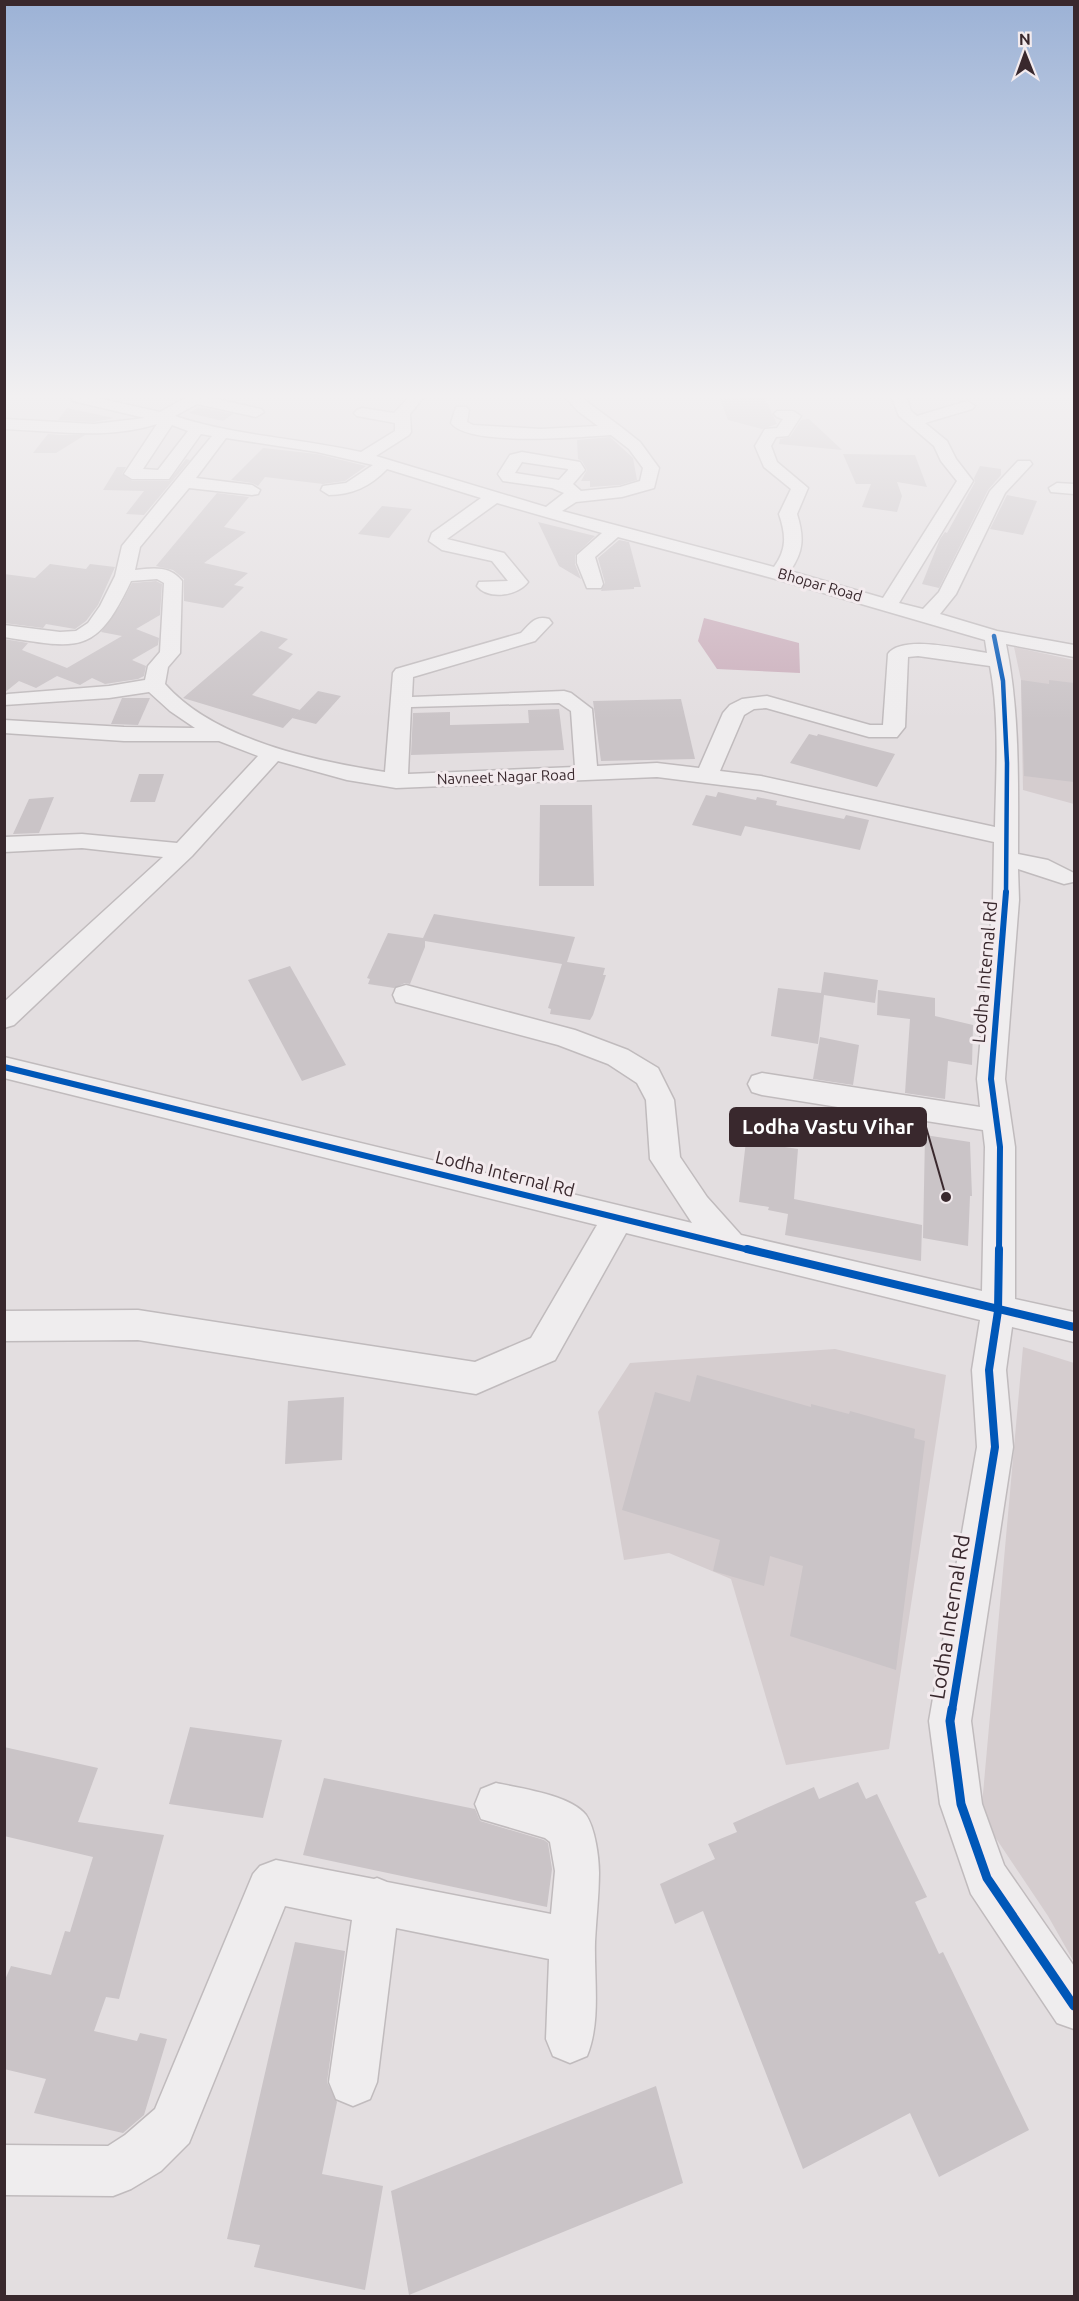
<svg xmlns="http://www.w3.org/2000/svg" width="1079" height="2301" viewBox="0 0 1079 2301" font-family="Ubuntu,sans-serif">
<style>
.built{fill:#d5cdcf}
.water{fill:#cbafbc}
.building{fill:#cac4c7}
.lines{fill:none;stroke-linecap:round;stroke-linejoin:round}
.minor-casing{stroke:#c0bbbd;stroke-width:3}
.minor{fill:#efedee;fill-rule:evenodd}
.cycleway-far3-casing{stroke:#f3ebee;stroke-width:8}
.cycleway-far2-casing{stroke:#f3ebee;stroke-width:10}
.cycleway-far1-casing{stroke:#f3ebee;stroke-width:11}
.cycleway-casing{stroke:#f3ebee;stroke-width:13}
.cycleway-far3{stroke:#0057b8;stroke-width:4.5}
.cycleway-far2{stroke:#0057b8;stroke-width:6}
.cycleway-far1{stroke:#0057b8;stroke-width:8}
.cycleway{stroke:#0057b8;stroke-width:9}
.labels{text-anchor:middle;stroke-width:6;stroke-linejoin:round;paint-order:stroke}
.far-street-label{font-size:15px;fill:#39282d;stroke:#f3ebee}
.street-label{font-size:18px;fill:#39282d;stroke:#f3ebee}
.near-street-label{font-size:21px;fill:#39282d;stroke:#f3ebee}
.leader{fill:none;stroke:#39282d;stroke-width:2}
.callout-dot{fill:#39282d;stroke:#f3ebee;stroke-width:2}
.callout{fill:#39282d;stroke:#39282d;stroke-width:2}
.callout-label{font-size:20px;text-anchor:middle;font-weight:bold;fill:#fff}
</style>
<rect width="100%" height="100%" fill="#e3dee0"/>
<g class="built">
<path d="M1014 647 1074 660V804L1023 790 1021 680Z"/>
<path d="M1023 1347 1074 1363V1962L1048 1916 981 1816Z"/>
<path d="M835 1349 946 1375 889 1749 786 1765 731 1579 669 1553 624 1560 598 1412 630 1363Z"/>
</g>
<path class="water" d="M704 618 799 643 800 673 717 669 698 641Z"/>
<g class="building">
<path d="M765 398 777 424 762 429 728 420 720 399Z"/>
<path d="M199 407 233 414 223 421 189 413Z"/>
<path d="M67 408 114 418 94 422 58 420Z"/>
<path d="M809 419 824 433 842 450 779 444 780 439 790 437 801 420Z"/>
<path d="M48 434 62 435H85L56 453H33Z"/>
<path d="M610 437 633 458 637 480 620 485 590 487V481H581L587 470 582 461 578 459 577 440Z"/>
<path d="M263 448 317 454 366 466 345 481 323 484 265 477 258 486 252 483 231 480Z"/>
<path d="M843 454 915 455 927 487 897 482 902 496 897 512 862 507 871 484H856Z"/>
<path d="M186 459 190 460 144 515 126 514 144 491 103 490 117 467H126L122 474 132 481H169Z"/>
<path d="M980 466 1001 469V475L988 490 939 588 922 584 940 539 945 532 947 533 975 482 974 478Z"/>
<path d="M217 493 249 497 224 527 246 532 204 563 248 573 234 585 244 587 223 608 184 601V579L173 570 156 566Z"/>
<path d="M1007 495 1037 501 1023 535 990 529Z"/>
<path d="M382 506 412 509 389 538 358 534Z"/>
<path d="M538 522 595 536 575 555V564L581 579 559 566Z"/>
<path d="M619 540 629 542 641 587H634V589L601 591 605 583 598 558Z"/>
<path d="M50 564 86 569 90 564 115 567 98 605 86 621 75 629 46 624 43 628 4 623V574L35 578Z"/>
<path d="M156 581 162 584 160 615 136 629 159 638 158 645 132 660 146 666 144 676 138 679 105 684 92 678 80 685 57 676 36 688 19 681 4 693V639L28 643 22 650 67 668 122 636 101 632 120 606 132 583Z"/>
<path d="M261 631 288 639 278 648 293 654 252 695 300 710 283 728 183 698Z"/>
<path d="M1021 680 1049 684V680L1074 683V782L1024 776Z"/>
<path d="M318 691 341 696 316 724 292 718Z"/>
<path d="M122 698H150L138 725 111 724Z"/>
<path d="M681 699 695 759 601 761 593 701Z"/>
<path d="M559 709 564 750 411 755 413 713 450 712V725L529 723 528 710Z"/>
<path d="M809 734 817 736 818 734 895 754 877 787 790 763Z"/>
<path d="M139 774H164L155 802H130Z"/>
<path d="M718 792 756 800 757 797 777 801 776 805 844 819 846 815 869 820 860 850 745 826 741 836 692 825 706 795 716 797Z"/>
<path d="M54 797 39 833 13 834 29 799Z"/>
<path d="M540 805H592L594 886H539Z"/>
<path d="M434 914 575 937 567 962 605 968 603 975H606L593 1015 590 1020 550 1014 551 1009 548 1008 562 964 425 941V947L410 984 405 983 394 988 368 984 370 979 367 978 388 933 423 938Z"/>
<path d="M290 966 346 1065 302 1081 248 980Z"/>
<path d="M824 972 878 980 875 1003 824 995 818 1044 771 1036 778 988 821 993Z"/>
<path d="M878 990 935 998V1016L973 1025 972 1065 948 1061 945 1099 905 1093 910 1019 877 1015Z"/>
<path d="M820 1037 859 1045 853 1085 813 1079Z"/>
<path d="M925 1135 970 1142 972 1196H970L968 1246 923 1238Z"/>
<path d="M746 1141 798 1149 794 1199 922 1225 921 1261 785 1235 788 1214 768 1210 769 1207 739 1202Z"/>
<path d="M697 1375 811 1407V1404L849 1414 850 1411 915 1429 914 1438 925 1441 896 1670 790 1636 803 1566 770 1556 764 1586 713 1571 720 1540 622 1510 655 1392 690 1402Z"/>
<path d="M344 1397 342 1460 285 1464 288 1401Z"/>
<path d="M190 1727 282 1740 263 1818 169 1804Z"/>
<path d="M4 1747 98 1768 78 1822 164 1835 119 1999 106 1997 94 2031 137 2041 140 2033 167 2039 144 2115 123 2133 34 2113 46 2079 4 2069V1982L11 1966 51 1975 65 1931 70 1932 93 1857 4 1836Z"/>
<path d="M324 1778 475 1809 480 1821 544 1840 548 1843 552 1869 547 1907 303 1855Z"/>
<path d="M858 1782 866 1799 877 1794 927 1897 915 1902 939 1954 943 1952 1029 2130 939 2177 910 2113 803 2169 703 1911 675 1924 660 1884 715 1859 708 1844 737 1832 733 1823 814 1787 819 1799Z"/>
<path d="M295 1942 345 1951 327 2082 337 2102 322 2174 383 2186 365 2290 254 2267 260 2245 227 2239Z"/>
<path d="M656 2086 683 2183 409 2295 391 2191Z"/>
</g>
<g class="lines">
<g class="minor-casing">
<g id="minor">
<path d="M71 398H98L160 412 185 398H212L261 409 264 412 256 417 197 404 175 416C234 436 299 438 361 452L395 431V423L357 416 354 413 357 410 362 408 394 413 408 398H423L410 414 411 432 409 435 376 456 546 507 564 493 552 488 503 481 498 474 510 455 522 452 580 462 585 470 573 484 581 491 620 487 640 481 643 468 629 449 611 435C581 437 468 447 451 423L456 407H466L469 410 467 422 473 425 541 429 598 426 578 411 566 398H582L621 427 640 442 659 468 654 488 622 497 576 502 562 511 774 567C787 549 786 535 779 514L791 489 764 467 755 446 765 429 777 428 783 419 777 417 774 414 777 411H793L801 416 788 436 776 437 771 446 777 462 808 488 797 514C804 537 804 551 790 571L883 598 957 481 941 461 934 446 899 416 892 398H907L911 411 917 416 967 401 975 406 972 409 925 423 947 441 956 459 973 481 899 603 923 609 939 592 990 491 1018 461H1030L1032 464 1005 493 956 594 940 614 997 631 1074 645V657L1006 644C1020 713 1018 784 1018 854L1048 860 1074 873 1073 882 1064 884 1018 869 1019 900 1005 1079 1015 1147V1299L1074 1312V1342L1012 1327 1006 1370 1013 1447 971 1721 982 1804 1004 1865 1074 1966V2029L1057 2023 971 1894 940 1804 929 1721 977 1447 972 1370 980 1320 626 1233 555 1360 476 1394 138 1340 4 1341V1311L138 1310 475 1362 531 1338 597 1225 4 1078V1057L692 1223 650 1159 646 1100 637 1083 608 1064 558 1045 396 1002 393 995 396 988 406 985 575 1030 628 1050 658 1068 674 1100 680 1157 707 1197 741 1235 982 1291 985 1147 983 1130 762 1095 752 1092 748 1084 752 1076 762 1073 980 1107 977 1079 993 900 994 842 761 790 657 777 396 788 347 780 278 761 192 856 14 1025 4 1028V1002L163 857 82 848 4 852V837L82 834 177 843 258 756 219 741H124L4 733V720L124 727 195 728 170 711 149 692 109 698 4 705V695L8 694 109 686 145 680 148 666 160 652 164 583 157 579 131 581C96 655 80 649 4 637V625L60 632 76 631 88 623 100 606 115 576 122 546 212 436 201 434 169 479H132L124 474 157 424C107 440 56 431 4 429V419L94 424 145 418 73 401ZM172 425 188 431 158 470 143 469ZM226 438 317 452 373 465 346 483 323 486 321 490 329 495C352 495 371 486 387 469L481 498 432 533 429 541 442 550 492 561 508 581 479 582 477 586C488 600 518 596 528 582L504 553 447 539 497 503 602 533 577 555V563L587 588H601L603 584 595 557 618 537 772 578 985 640 987 653C965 650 902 634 888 654L883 725H870L767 696 742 699 730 705 723 713 699 768 657 763 597 766 592 709 571 693 564 691 412 697 413 677 535 641 552 623 549 619C535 615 530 624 521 633L396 669 393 673 385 772C315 761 214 740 165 684L168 667 180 653 182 581C170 565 152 568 135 570L140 547 189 488 252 495 258 494 260 490 252 485 196 478ZM522 462 568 469V470L559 480 515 473ZM918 656 990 666C1000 718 996 774 995 827L761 776 720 771 744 715 754 709 766 708 869 737H897L905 727 908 657ZM559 703 571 711 575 767 408 774 411 707Z"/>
<path d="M1057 483 1074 484V494L1051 492 1049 488Z"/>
<path d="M496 1783C519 1788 571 1795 586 1815 595 1828 599 1857 599 1873 599 1896 596 1919 595 1942 594 1979 601 2022 587 2056L570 2063 553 2056 546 2039 549 1959 396 1928 377 2082 370 2099 353 2106 336 2099 329 2082 352 1920 285 1906 189 2143 161 2171 131 2189 113 2196 4 2195V2145L108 2146 125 2135 155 2109 253 1874 260 1866 276 1860 374 1879 377 1878 387 1882 551 1914 555 1871 550 1842 545 1838 481 1819 475 1804 481 1789Z"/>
</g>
</g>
<use href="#minor" class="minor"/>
<g class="cycleway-far3-casing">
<path id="cycleway-far3" d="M994 636 1003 681 1007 763 1006 893"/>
</g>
<g class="cycleway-far2-casing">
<g id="cycleway-far2">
<path d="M4 1067 753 1251"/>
<path d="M999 1251 1000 1147 991 1079 1006 892"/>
</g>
</g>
<g class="cycleway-far1-casing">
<g id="cycleway-far1">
<path d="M747 1249 1074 1327"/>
<path d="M952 1711 995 1447 989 1370 998 1311 999 1249"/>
</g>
</g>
<g class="cycleway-casing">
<path id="cycleway" d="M952 1709 950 1721 961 1804 987 1878 1074 2006"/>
</g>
<use href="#cycleway-far3" class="cycleway-far3"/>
<use href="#cycleway-far2" class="cycleway-far2"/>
<use href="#cycleway-far1" class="cycleway-far1"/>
<use href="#cycleway" class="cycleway"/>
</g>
<linearGradient id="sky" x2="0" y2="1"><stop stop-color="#9cb2d6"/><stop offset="0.55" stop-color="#f2f0f1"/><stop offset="1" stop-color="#f2f0f1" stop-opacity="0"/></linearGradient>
<rect width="1079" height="720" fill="url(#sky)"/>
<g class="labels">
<g class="far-street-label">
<text transform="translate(820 585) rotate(16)" y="5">Bhopar Road</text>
<text transform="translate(506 777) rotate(-2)" y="5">Navneet Nagar Road</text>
</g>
<g class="street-label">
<text transform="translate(985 972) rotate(-85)" y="6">Lodha Internal Rd</text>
<text transform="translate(505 1174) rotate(14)" y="6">Lodha Internal Rd</text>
</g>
<g class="near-street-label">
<text transform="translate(950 1617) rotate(-81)" y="7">Lodha Internal Rd</text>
</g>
</g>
<path class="leader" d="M946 1197L926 1127"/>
<circle class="callout-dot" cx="946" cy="1197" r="6"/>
<rect class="callout" x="730" y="1108" width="196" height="38" rx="6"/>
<g class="callout-label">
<text x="828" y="1134">Lodha Vastu Vihar</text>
</g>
<rect width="1079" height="2301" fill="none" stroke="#39282d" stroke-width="12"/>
<g transform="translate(1025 54) rotate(359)" stroke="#f3ebee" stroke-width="4.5" paint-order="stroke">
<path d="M0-4.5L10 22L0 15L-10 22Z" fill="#39282d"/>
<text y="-9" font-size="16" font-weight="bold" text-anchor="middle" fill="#39282d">N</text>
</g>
</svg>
